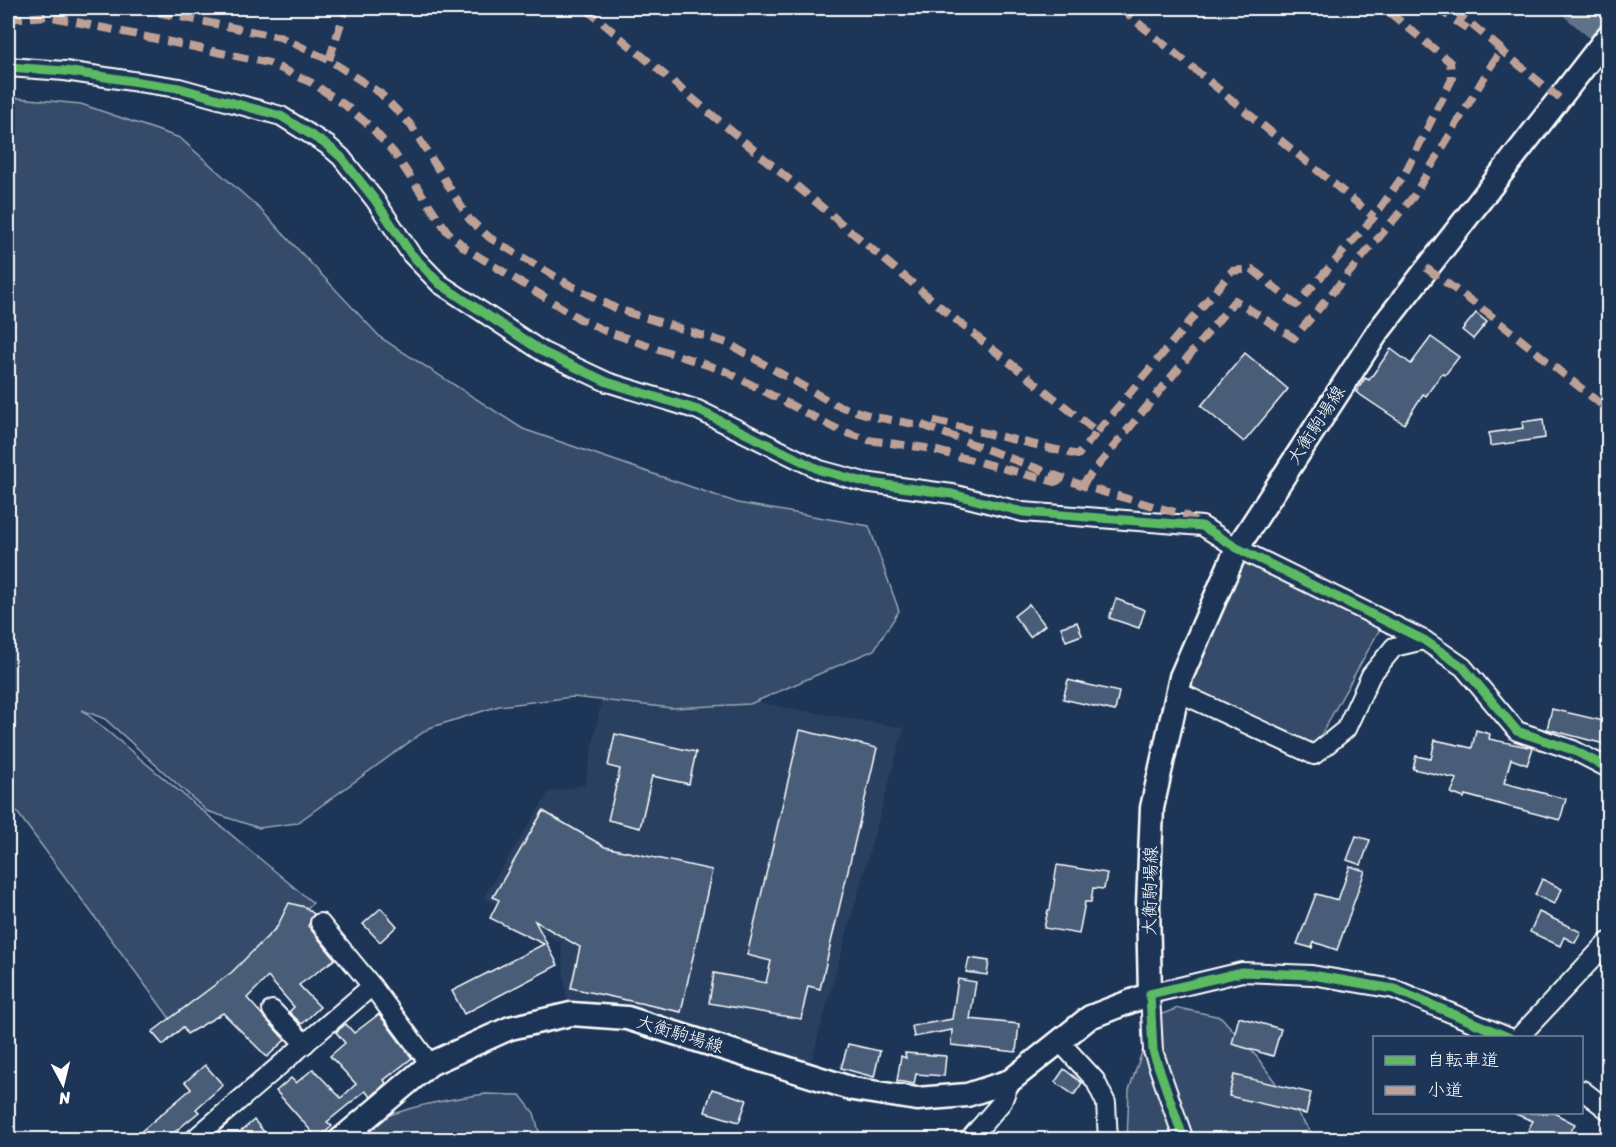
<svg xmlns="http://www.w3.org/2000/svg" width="1616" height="1147" viewBox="0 0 1616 1147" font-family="Sriracha,'Klee One',sans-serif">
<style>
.built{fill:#2a4161}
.green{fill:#364b69;stroke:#9aa5b4;stroke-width:1.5}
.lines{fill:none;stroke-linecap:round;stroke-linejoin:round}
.river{stroke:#617289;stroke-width:27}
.building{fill:#4a5d79;stroke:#fff;stroke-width:1.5}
.minor-casing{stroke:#fff;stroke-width:22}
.major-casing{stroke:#fff;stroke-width:27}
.minor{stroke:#1d3557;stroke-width:18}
.major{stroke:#1d3557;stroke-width:22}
.quiet{stroke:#bda197;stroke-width:8;stroke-dasharray:15 8;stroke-linecap:butt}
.cycleway-casing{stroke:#1d3557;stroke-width:13}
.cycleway{stroke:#5cba63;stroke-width:9}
.labels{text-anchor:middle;stroke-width:5;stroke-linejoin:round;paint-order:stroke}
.street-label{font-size:18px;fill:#fff;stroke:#1d3557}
</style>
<rect width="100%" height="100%" fill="#1d3557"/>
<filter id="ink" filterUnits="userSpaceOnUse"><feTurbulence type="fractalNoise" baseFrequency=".0167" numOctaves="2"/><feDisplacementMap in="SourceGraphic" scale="12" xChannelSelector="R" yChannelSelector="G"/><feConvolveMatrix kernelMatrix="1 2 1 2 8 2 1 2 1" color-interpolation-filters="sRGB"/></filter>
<g filter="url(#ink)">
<path class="built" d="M606 676 904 728 811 1062 603 1005 567 1003 561 943 484 897 549 792 585 785Z"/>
<g class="green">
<path d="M8 97 81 104 180 138 260 209 381 338 523 429 738 503 869 526 899 611 874 650 750 704 672 708 573 697 499 706 429 728 297 823 259 828 207 811 105 719 82 710 313 903 174 1024 8 800Z"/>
<path d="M1242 561 1381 627 1313 749 1188 690Z"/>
<path d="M1178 1008 1221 1017 1257 1057 1316 1139 1127 1140 1129 1090 1154 1017Z"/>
<path d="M486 1094 520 1095 534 1113 541 1139 338 1140C383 1111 434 1101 486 1094Z"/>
</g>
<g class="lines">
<path class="river" d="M1575 8 1608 36"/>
</g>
<g class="building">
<path d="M1476 313 1487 322 1473 339 1462 330Z"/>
<path d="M1431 337 1459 357 1445 375 1442 373 1426 396 1423 394 1404 424 1356 392 1365 378 1369 380 1391 349 1411 364Z"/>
<path d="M1245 353 1288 389 1244 442 1201 406Z"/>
<path d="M1543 419 1545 438 1490 446 1489 433 1523 428 1522 422Z"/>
<path d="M1116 599 1145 610 1139 628 1109 618Z"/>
<path d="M1029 604 1045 625 1030 637 1014 616Z"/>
<path d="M1077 622 1082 635 1066 641 1061 627Z"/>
<path d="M1068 680 1119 692 1115 711 1063 699Z"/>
<path d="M1552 709 1608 722V745L1547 729Z"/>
<path d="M800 730 877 748 820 989 808 986 801 1019 709 1003 714 973 766 983 771 961 747 955Z"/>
<path d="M1476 730 1490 734 1489 739 1533 748 1527 765 1511 759 1504 783 1566 799 1560 820 1465 795 1464 798 1451 793 1457 779 1413 769 1416 756 1431 759 1435 740 1472 748Z"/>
<path d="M615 734 696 752 689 784 652 776 640 828 608 820 620 769 608 766Z"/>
<path d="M543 811 605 847 712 870 681 1012 571 988 580 947 535 921 558 965 464 1014 452 991 544 944 490 918 499 900 493 897Z"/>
<path d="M1356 836 1370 840 1361 865 1347 860Z"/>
<path d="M1057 865 1107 873 1104 889 1093 888 1091 902H1085L1079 934 1044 928 1048 910H1050Z"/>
<path d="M1350 866 1365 871 1337 950 1314 942 1312 948 1297 944 1316 894 1338 900Z"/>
<path d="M1542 879 1562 889 1554 904 1535 895Z"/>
<path d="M289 903 305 907 314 914 308 926 335 959 299 985 320 1007 302 1024 289 1012 294 1007 268 977 247 998 285 1040 267 1057 223 1013 187 1034 183 1027 163 1045 152 1032 232 972 277 927Z"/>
<path d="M381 908 397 926 380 942 363 924Z"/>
<path d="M1539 912 1581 932 1575 943 1564 937 1560 946 1530 932Z"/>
<path d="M969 958 989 961 987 975 966 972Z"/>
<path d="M958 979 976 982 970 1019 1019 1024 1016 1052 951 1045 952 1030 914 1037 912 1026 952 1019Z"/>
<path d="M379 1014 412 1058 384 1080 386 1083 371 1097 365 1091 327 1122 332 1126 318 1139 276 1091 291 1078 296 1083 313 1069 341 1098 356 1084 330 1056 345 1043 336 1032 346 1024 354 1033Z"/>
<path d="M1239 1017 1281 1029 1273 1056 1232 1044Z"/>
<path d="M848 1044 880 1051 874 1077 841 1068Z"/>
<path d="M905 1053 946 1056 944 1076 916 1074 914 1084 897 1081 901 1056 906 1058Z"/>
<path d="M205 1065 223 1085 196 1109 199 1112 165 1140H131L191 1089 185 1082Z"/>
<path d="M1064 1069 1082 1083 1074 1095 1055 1082Z"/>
<path d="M1234 1075 1311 1093 1306 1114 1229 1096Z"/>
<path d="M712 1089 747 1100 739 1122 705 1112Z"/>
<path d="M1513 1113H1554L1575 1124 1571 1131 1586 1140H1546L1528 1130 1533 1121Z"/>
<path d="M254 1120 271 1140H231Z"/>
</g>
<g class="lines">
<g class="minor-casing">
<g id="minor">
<path d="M8 67 65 71 179 88 281 116 327 145 341 157 375 200 411 254 440 284 543 352 607 382 698 410 820 470 864 482 952 494 1023 512 1202 526 1237 548 1424 640 1463 667 1517 731 1573 750 1608 768"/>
<path d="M1178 692 1314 755 1346 729 1371 675 1394 647 1424 640"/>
<path d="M320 923 372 986 430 1064"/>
<path d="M272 1010 305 1044"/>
<path d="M1518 1038 1608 942"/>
<path d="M1060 1042 1095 1080 1106 1103 1108 1140"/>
<path d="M1582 1090 1608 1110"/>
<path d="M193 1140 372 986"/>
<path d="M969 1140 1002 1102 1010 1081"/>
<path d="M1184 1140 1153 1051 1150 994 1242 972 1312 975 1394 989 1510 1038"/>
</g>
</g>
<g class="major-casing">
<path id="major" d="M340 1140 430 1064 510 1028 571 1014 627 1018 853 1089 917 1099 967 1095 1010 1081 1090 1017 1150 994 1148 905 1152 808 1181 677 1237 548 1377 333 1608 36"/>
</g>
<use href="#minor" class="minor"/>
<use href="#major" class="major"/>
<g class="quiet">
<path d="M136 8 280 37 329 60 380 93 410 124 469 219 490 238 568 284 617 309 727 343 836 405 875 417 925 426"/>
<path d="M585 8 961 324 1097 432 1078 455 931 420 925 426 1089 488 1185 515 1197 523"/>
<path d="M1120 8 1374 217"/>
<path d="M1436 8 1468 29"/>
<path d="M8 19 48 16 269 63 312 83 345 105 371 127 394 153 447 231 465 248 580 319 605 331 725 371 839 430 868 440 926 448 1055 482 1063 478"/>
<path d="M1496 46 1559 98"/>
<path d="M329 60 346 8"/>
<path d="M1426 268 1489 314 1608 410"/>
<path d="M1097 432 1232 271 1252 269 1296 305 1374 217 1405 173 1452 79 1450 62 1384 8"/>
<path d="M1082 485 1235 300 1294 338 1413 197 1501 49 1452 8"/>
</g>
<g class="cycleway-casing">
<g id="cycleway">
<path d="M8 67 65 71 179 88 281 116 327 145 341 157 375 200 411 254 440 284 543 352 607 382 698 410 820 470 864 482 952 494 1023 512 1202 526 1237 548 1424 640 1463 667 1517 731 1573 750 1608 768"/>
<path d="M1184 1140 1153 1051 1150 994 1242 972 1312 975 1394 989 1510 1038"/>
</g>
</g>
<use href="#cycleway" class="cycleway"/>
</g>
</g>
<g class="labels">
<g class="street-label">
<text transform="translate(1316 425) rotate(-57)" y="6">大衡駒場線</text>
<text transform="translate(1150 891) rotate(-89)" y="6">大衡駒場線</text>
<text transform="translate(680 1034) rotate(17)" y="6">大衡駒場線</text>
</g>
</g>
<rect width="1616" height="1147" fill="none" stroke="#1d3557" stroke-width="30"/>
<rect x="15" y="15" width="1586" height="1117" fill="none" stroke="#fff" stroke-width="2" filter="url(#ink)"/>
<rect x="1373" y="1036" width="210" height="78" fill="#1d3557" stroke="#77869a" stroke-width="1.5"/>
<rect x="1385" y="1056" width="30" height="9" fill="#5cba63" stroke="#77869a" stroke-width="1.5"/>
<text x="1427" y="1066" font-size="18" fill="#ffffff">自転車道</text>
<rect x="1385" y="1086" width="30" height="9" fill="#bda197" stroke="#77869a" stroke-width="1.5"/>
<text x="1427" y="1096" font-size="18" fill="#ffffff">小道</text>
<g transform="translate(63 1084) rotate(173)" stroke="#1d3557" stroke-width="4.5" paint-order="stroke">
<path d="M0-4.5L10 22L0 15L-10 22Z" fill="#ffffff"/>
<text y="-9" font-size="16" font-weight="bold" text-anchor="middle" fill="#ffffff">N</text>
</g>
</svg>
